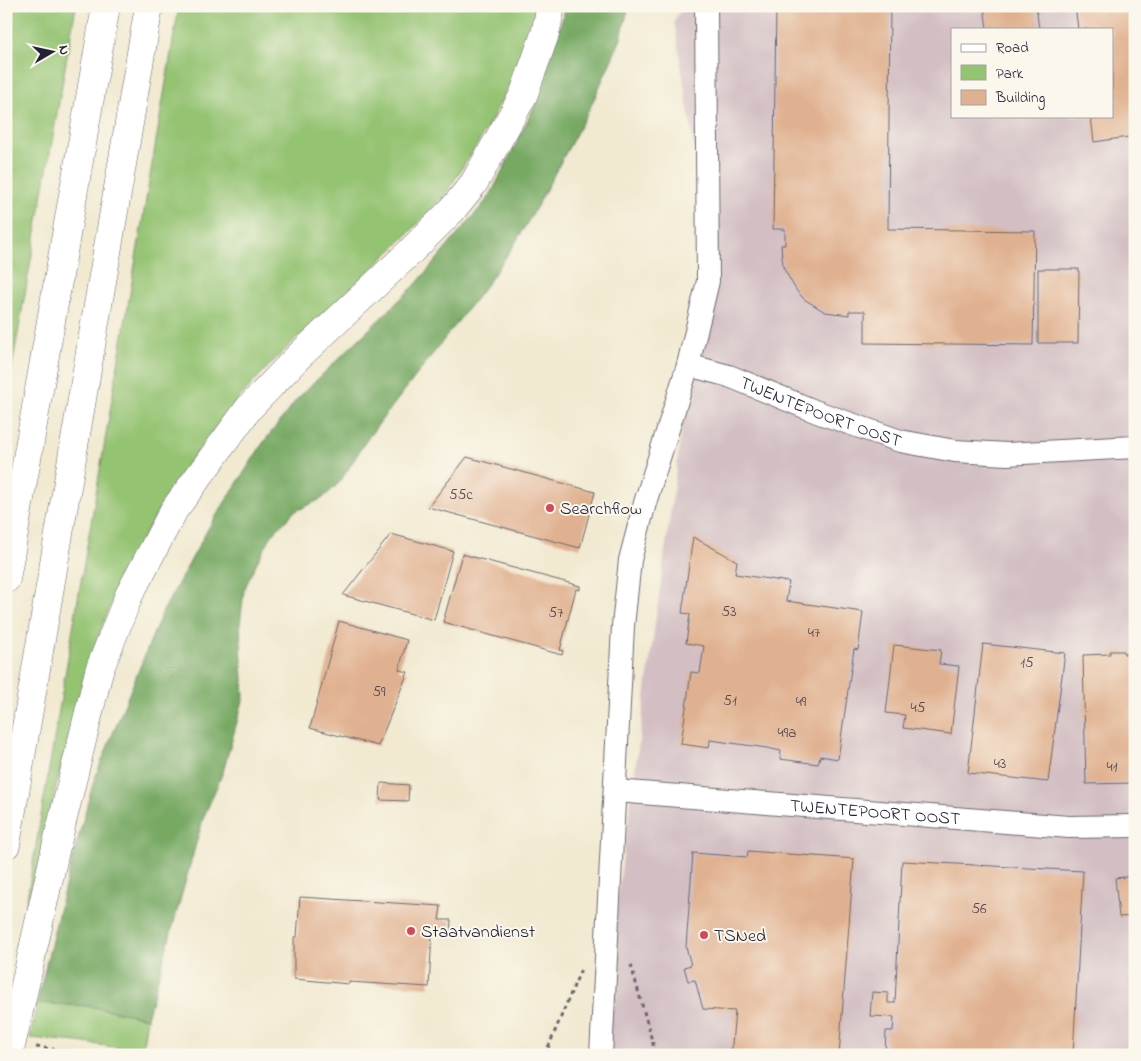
<svg xmlns="http://www.w3.org/2000/svg" width="1141" height="1061" viewBox="0 0 1141 1061" font-family="'Indie Flower',sans-serif">
<style>
.industrial{fill:#d2bec3;fill-rule:evenodd}
.green{fill:#94c372;stroke:#5b7256}
.forest{fill:#77a964;stroke:#4c6650}
.building{fill:#e0b190}
.lines{fill:none;stroke-linecap:round;stroke-linejoin:round}
.minor-casing{stroke:#6a686f;stroke-width:24}
.motorway-casing{stroke:#6a686f;stroke-width:29}
.path{stroke:#6a686f;stroke-width:3;stroke-dasharray:4 4;stroke-linecap:butt}
.minor{stroke:#fff;stroke-width:22}
.motorway{stroke:#fff;stroke-width:28}
.motorway-bridge-casing{stroke:#6a686f;stroke-width:29;stroke-linecap:butt}
.motorway-bridge{stroke:#fff;stroke-width:28}
.poi-dot{fill:#d1495b;stroke:#fbf7ec;stroke-width:2}
.labels{text-anchor:middle;stroke-width:4;stroke-linejoin:round;paint-order:stroke}
.number-label{font-size:15px;fill:#524650}
.street-label{font-size:18px;fill:#22223b;stroke:#fbf7ec}
.poi-label{font-size:18px;fill:#22223b;stroke:#fbf7ec;text-anchor:start}
</style>
<rect width="100%" height="100%" fill="#fbf7ec"/>
<filter id="ink" filterUnits="userSpaceOnUse"><feTurbulence type="fractalNoise" baseFrequency=".02" numOctaves="2"/><feDisplacementMap in="SourceGraphic" scale="10" xChannelSelector="R" yChannelSelector="G"/><feConvolveMatrix kernelMatrix="1 2 1 2 8 2 1 2 1" color-interpolation-filters="sRGB"/></filter>
<filter id="wash" filterUnits="userSpaceOnUse"><feTurbulence type="fractalNoise" baseFrequency=".0096" numOctaves="4" result="noise"/><feDisplacementMap in="SourceGraphic" scale="20" xChannelSelector="R" yChannelSelector="G"/><feGaussianBlur stdDeviation="1.12" result="paint"/><feColorMatrix in="noise" values="0 0 0 0 0 0 0 0 0 0 0 0 0 0 0 0 0 1.4 0 .05"/><feComposite in="paint" operator="in"/></filter>
<g filter="url(#wash)">
<rect width="100%" height="100%" fill="#f1e9d0"/>
<path class="industrial" d="M683 6H1135V1055H596L689 376 714 270 674 21ZM952 29H1112V116H952Z"/>
<g class="green">
<path d="M10 6H76L6 401V9Z"/>
<path d="M179 6H536C523 63 496 117 464 165 456 177 449 190 440 200 368 280 278 344 213 430 161 498 116 577 91 659 65 740 48 823 29 906L26 904Z"/>
<path d="M37 1003 89 1006 147 1018 142 1051 78 1042 30 1038Z"/>
</g>
<path class="forest" d="M566 6H629L620 41 590 108 536 208 514 245 490 280 367 439 340 482 323 498 294 512 272 535 256 564 244 590 240 625 244 697 223 772 203 819 147 1018 89 1006 37 1003 63 894 94 780 161 615 209 527 263 443 297 399 417 283 490 196 537 101Z"/>
<g id="blocks">
<g class="building">
<path d="M776 6H890L888 229 1035 231 1033 345 865 343V311H849V315L825 312 804 299 796 290 784 269 782 258 781 245H785V229H773Z"/>
<path d="M984 6H1036L1039 29H987Z"/>
<path d="M1075 6H1135V136L1094 142 1091 116H1112V29H1078Z"/>
<path d="M1038 269H1079L1078 343H1038Z"/>
<path d="M467 457 595 492 580 548 428 507Z"/>
<path d="M391 534 453 551 434 620 343 595Z"/>
<path d="M693 537 737 561 735 574 789 582 786 601 863 612 858 650 854 649 838 759 820 756 818 764 780 759 781 751 767 748 710 740 709 748 681 744 691 672 700 673 704 646 686 643 690 614 682 613Z"/>
<path d="M462 554 580 586V590L576 589 560 650 563 651 562 655 443 622Z"/>
<path d="M339 621 407 640 399 670 408 672 378 746 310 728Z"/>
<path d="M983 644 1065 653 1048 782 968 773Z"/>
<path d="M894 645 941 650 939 664 959 666 951 734 903 728 905 715 886 713Z"/>
<path d="M1110 651H1124V654H1135V783L1086 784 1083 655 1110 654Z"/>
<path d="M381 783 409 785 408 801 380 800Z"/>
<path d="M748 851 854 859 839 1055H731L735 1011 703 1009 695 980 688 981 684 967 691 965 686 947 693 853 747 857Z"/>
<path d="M902 861 1083 871 1073 1055H885L886 1031H893L894 1017 870 1016 872 992 888 993V1003H895Z"/>
<path d="M1135 876V916L1119 917 1115 878Z"/>
<path d="M300 897 441 906 439 920H451L450 936 432 934 429 987 349 982V984L294 979V937H297Z"/>
</g>
</g>
</g>
<g filter="url(#ink)">
<use href="#blocks" fill-opacity="0" stroke="#6a686f" stroke-width="1"/>
<g class="lines">
<g class="minor-casing">
<g id="minor">
<path id="s1" d="M688 365 729 376 817 412 900 441 955 451 1007 454 1135 447"/>
<path id="s2" d="M616 791 1069 827 1135 826"/>
<path d="M601 1055 623 626 630 560 645 503 688 365 708 281 706 6"/>
</g>
</g>
<g class="motorway-casing">
<g id="motorway">
<path d="M6 579 106 6"/>
<path d="M6 845 149 6"/>
<path d="M22 998 56 847 99 671 129 595 174 510 249 408 298 357 410 252 452 210 474 183 523 96 545 34 551 6"/>
</g>
</g>
<g class="path">
<path d="M631 965 656 1055"/>
<path d="M36 1047 102 1055"/>
<path d="M545 1055 581 969"/>
</g>
<use href="#minor" class="minor"/>
<use href="#motorway" class="motorway"/>
<g class="motorway-bridge-casing">
<path id="motorway-bridge" d="M9 1055 22 998"/>
</g>
<use href="#motorway-bridge" class="motorway-bridge"/>
</g>
</g>
<g class="poi-dot">
<circle cx="550" cy="508" r="5"/>
<circle cx="411" cy="931" r="5"/>
<circle cx="704" cy="935" r="5"/>
</g>
<g class="labels">
<g class="number-label">
<text x="461" y="499">55c</text>
<text x="729" y="616">53</text>
<text x="556" y="617">57</text>
<text x="814" y="637">47</text>
<text x="1027" y="667">15</text>
<text x="379" y="696">59</text>
<text x="730" y="705">51</text>
<text x="801" y="706">49</text>
<text x="918" y="712">45</text>
<text x="787" y="737">49a</text>
<text x="1000" y="768">43</text>
<text x="1112" y="771">41</text>
<text x="979" y="913">56</text>
</g>
<g class="street-label">
<text dy="6" stroke="none"><textPath href="#s1" startOffset="141">TWENTEPOORT OOST</textPath></text>
<text dy="6" stroke="none"><textPath href="#s2" startOffset="260">TWENTEPOORT OOST</textPath></text>
</g>
<g class="poi-label">
<text x="560" y="514">Searchflow</text>
<text x="421" y="937">Staatvandienst</text>
<text x="714" y="941">TSNed</text>
</g>
</g>
<rect width="1141" height="1061" fill="none" stroke="#fbf7ec" stroke-width="25"/>
<rect x="951" y="28" width="162" height="90" fill="#fbf7ec" stroke="#a4a2a5"/>
<rect x="961" y="44" width="25" height="8" fill="#ffffff" stroke="#a4a2a5"/>
<text x="996" y="52" font-size="15" fill="#22223b">Road</text>
<rect x="961" y="65" width="25" height="15" fill="#94c372" stroke="#a4a2a5"/>
<text x="996" y="78" font-size="15" fill="#22223b">Park</text>
<rect x="961" y="90" width="25" height="15" fill="#e0b190" stroke="#a4a2a5"/>
<text x="996" y="102" font-size="15" fill="#22223b">Building</text>
<g transform="translate(52 52) rotate(81)" stroke="#fbf7ec" stroke-width="4" paint-order="stroke">
<path d="M0-4L9 19L0 12L-9 19Z" fill="#22223b"/>
<text y="-8" font-size="14" font-weight="bold" text-anchor="middle" fill="#22223b">N</text>
</g>
</svg>
